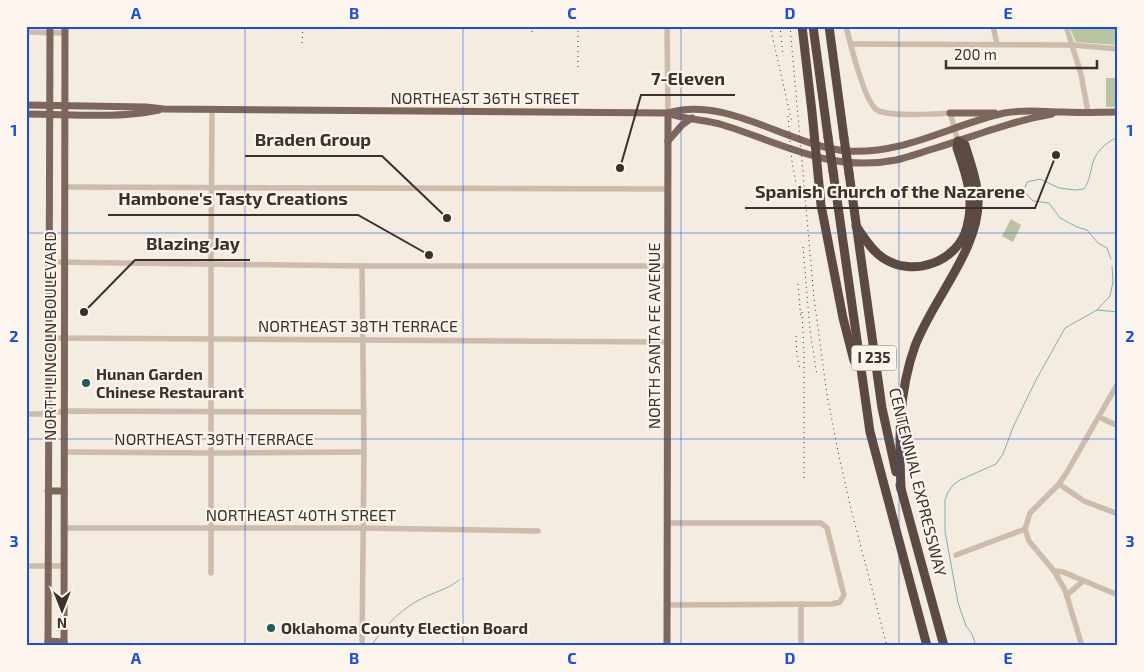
<svg xmlns="http://www.w3.org/2000/svg" width="1144" height="672" viewBox="0 0 1144 672" font-family="'Exo 2',sans-serif">
<style>
.green{fill:#b8c4a0}
.lines{fill:none;stroke-linecap:round;stroke-linejoin:round}
.stream{stroke:#7fb0b2;stroke-width:1}
.minor{stroke:#cdbbac;stroke-width:5.5}
.major{stroke:#7d675c;stroke-width:7}
.highway{stroke:#5c4a42;stroke-width:9}
.rail{stroke:#3b302b;stroke-width:1;stroke-dasharray:1 4;stroke-linecap:butt}
.highway-bridge{stroke:#5c4a42;stroke-width:9}
.grid{fill:none;stroke:#1d4ed8;stroke-width:1;stroke-opacity:0.55}
.poi-dot{fill:#1f5a5e;stroke:#fbf5ee;stroke-width:2}
.labels{text-anchor:middle;stroke-width:4.5;stroke-linejoin:round;paint-order:stroke}
.shield{fill:#fbf5ee;stroke:#756b66;stroke-width:1}
.shield-label{font-size:15px;font-weight:bold;fill:#3b302b}
.street-label{font-size:16px;fill:#3b302b;stroke:#fbf5ee}
.poi-label{font-size:16px;font-weight:bold;fill:#3b302b;stroke:#fbf5ee;text-anchor:start}
.leader{fill:none;stroke:#3b302b;stroke-width:2}
.callout-dot{fill:#3b302b;stroke:#fbf5ee;stroke-width:2}
.callout-label{font-size:18px;text-anchor:middle;font-weight:bold;fill:#3b302b;stroke:#fbf5ee;stroke-width:4.5;stroke-linejoin:round;paint-order:stroke}
.neatline{fill:none;stroke:#1d4ed8;stroke-width:2}
.grid-label{font-size:16px;text-anchor:middle;font-weight:bold;fill:#1d4ed8}
</style>
<rect width="100%" height="100%" fill="#f4ebe1"/>
<g class="green">
<path d="M1069 26H1118V107H1106V78H1116L1117 45 1076 42Z"/>
<path d="M1011 219 1021 225 1013 242 1002 236Z"/>
</g>
<g class="lines">
<g class="stream">
<path d="M1111 259 1107 248 1098 243 1087 230 1077 227 1060 218 1049 203 1033 201 1024 191 1027 182 1040 179 1059 188 1075 190 1084 189C1089 182 1090 174 1092 166 1094 153 1106 142 1118 137"/>
<path d="M1097 310 1118 312"/>
<path d="M371 646C386 624 403 607 427 596 438 591 450 588 459 580"/>
<path d="M976 646 972 634 966 626 958 603 945 531V500L948 492 953 485 960 480 996 464 1003 454 1014 425 1036 380 1065 328 1097 310 1110 296 1113 282 1112 266"/>
</g>
<g class="minor">
<path d="M667 26 668 113"/>
<path d="M846 26C850 42 864 102 877 110 889 117 935 114 950 113L958 141"/>
<path d="M993 26 997 44"/>
<path d="M1066 26 1081 74 1088 112"/>
<path d="M26 32 65 33"/>
<path d="M851 44 1073 45 1118 49"/>
<path d="M64 187 668 189"/>
<path d="M49 262 362 266H667"/>
<path d="M49 338 667 342"/>
<path d="M26 414H49L63 411 364 412"/>
<path d="M1099 417 1118 426"/>
<path d="M64 452 211 453 364 452"/>
<path d="M1059 484 1084 501 1118 514"/>
<path d="M667 523H821L827 528 844 595 840 602 832 604 667 605"/>
<path d="M63 528H362L538 531"/>
<path d="M956 555 1025 529"/>
<path d="M26 566H64"/>
<path d="M1054 571 1063 572 1118 595"/>
<path d="M211 573V263L212 110"/>
<path d="M1067 595 1083 581"/>
<path d="M362 646 364 452 362 266"/>
<path d="M801 646V604"/>
<path d="M1082 646 1065 590 1054 571 1029 541 1025 529 1030 513 1059 484 1067 472 1118 383"/>
</g>
<g class="major">
<path d="M26 105 146 107 164 109 668 113C725 95 790 146 847 151 903 155 951 125 1004 113 1025 109 1044 112 1065 112 1082 113 1100 112 1118 112"/>
<path d="M668 113C685 120 705 119 723 125 782 143 831 173 896 160 909 157 922 152 936 148 974 136 1012 121 1052 114"/>
<path d="M950 113H995"/>
<path d="M26 114C70 114 116 119 159 110"/>
<path d="M668 141 682 125 692 118"/>
<path d="M48 491H64"/>
<path d="M48 641 64 642"/>
<path d="M48 646 50 26"/>
<path d="M64 646 65 26"/>
<path d="M667 646 668 113"/>
</g>
<g class="highway">
<path d="M802 26 812 112 821 205 843 318 854 361"/>
<path d="M813 26 828 137"/>
<path d="M829 26 844 138"/>
<path d="M833 171 870 432 927 646"/>
<path d="M849 173 882 408 896 472"/>
<path d="M856 226C864 237 871 250 883 258 913 278 958 262 967 227 975 199 966 174 957 148L958 141 965 145C970 162 977 179 978 197 981 248 933 298 915 346 898 393 899 440 901 489"/>
<path d="M900 485 944 646"/>
</g>
<g class="rail">
<path d="M532 26V34"/>
<path d="M770 26 792 123"/>
<path d="M780 26 783 56"/>
<path d="M790 26 814 298 827 395 839 456 851 509 887 646"/>
<path d="M302 43 303 26"/>
<path d="M578 67V26"/>
<path d="M788 116 792 162 798 193"/>
<path d="M803 247 810 330 817 376"/>
<path d="M798 284 801 319"/>
<path d="M802 312 804 355V479"/>
<path d="M796 336 797 355 800 370"/>
</g>
<g class="highway-bridge">
<path d="M828 137 833 171"/>
<path d="M844 138 849 173"/>
</g>
</g>
<path class="grid" d="M245 26V646M463 26V646M681 26V646M899 26V646M26 233H1118M26 439H1118"/>
<g class="poi-dot">
<circle cx="86" cy="383" r="5"/>
<circle cx="271" cy="628" r="5"/>
</g>
<g class="labels">
<rect class="shield" x="851.5" y="345.5" width="45" height="25" rx="4"/>
<g class="shield-label">
<text x="874" y="363">I 235</text>
</g>
<g class="street-label">
<text x="485" y="104">NORTHEAST 36TH STREET</text>
<text x="358" y="332">NORTHEAST 38TH TERRACE</text>
<text transform="translate(50 336) rotate(-90)" y="6">NORTH LINCOLN BOULEVARD</text>
<text transform="translate(654 336) rotate(-90)" y="6">NORTH SANTA FE AVENUE</text>
<text x="214" y="445">NORTHEAST 39TH TERRACE</text>
<text transform="translate(918 482) rotate(76)" y="6">CENTENNIAL EXPRESSWAY</text>
<text x="301" y="521">NORTHEAST 40TH STREET</text>
</g>
<g class="poi-label">
<text x="96" y="380">Hunan Garden<tspan x="96" dy="18">Chinese Restaurant</tspan></text>
<text x="281" y="634">Oklahoma County Election Board</text>
</g>
</g>
<path class="leader" d="M620 168L641 95H735M447 218L382 156H245M1056 155L1035 208H745M429 255L358 215H108M84 312L135 260H250"/>
<g class="callout-dot">
<circle cx="620" cy="168" r="5"/>
<circle cx="447" cy="218" r="5"/>
<circle cx="1056" cy="155" r="5"/>
<circle cx="429" cy="255" r="5"/>
<circle cx="84" cy="312" r="5"/>
</g>
<g class="callout-label">
<text x="688" y="85">7-Eleven</text>
<text x="313" y="146">Braden Group</text>
<text x="890" y="198">Spanish Church of the Nazarene</text>
<text x="233" y="205">Hambone's Tasty Creations</text>
<text x="193" y="250">Blazing Jay</text>
</g>
<rect width="1144" height="672" fill="none" stroke="#fbf5ee" stroke-width="55"/>
<g transform="translate(62 610) rotate(180)" stroke="#fbf5ee" stroke-width="4" paint-order="stroke">
<path d="M0-4L9 19L0 12L-9 19Z" fill="#3b302b"/>
<text y="-8" font-size="14" font-weight="bold" text-anchor="middle" fill="#3b302b">N</text>
</g>
<path d="M946 60v8h151v-8" fill="none" stroke="#3b302b" stroke-width="2.5"/>
<text x="954" y="60" font-size="15" fill="#3b302b" stroke="#fbf5ee" stroke-width="4" paint-order="stroke">200 m</text>
<rect x="28" y="28" width="1088" height="616" class="neatline"/>
<g class="grid-label">
<text x="136" y="19">A</text>
<text x="354" y="19">B</text>
<text x="572" y="19">C</text>
<text x="790" y="19">D</text>
<text x="1008" y="19">E</text>
<text x="14" y="136">1</text>
<text x="1130" y="136">1</text>
<text x="14" y="342">2</text>
<text x="1130" y="342">2</text>
<text x="14" y="547">3</text>
<text x="1130" y="547">3</text>
<text x="136" y="664">A</text>
<text x="354" y="664">B</text>
<text x="572" y="664">C</text>
<text x="790" y="664">D</text>
<text x="1008" y="664">E</text>
</g>
</svg>
